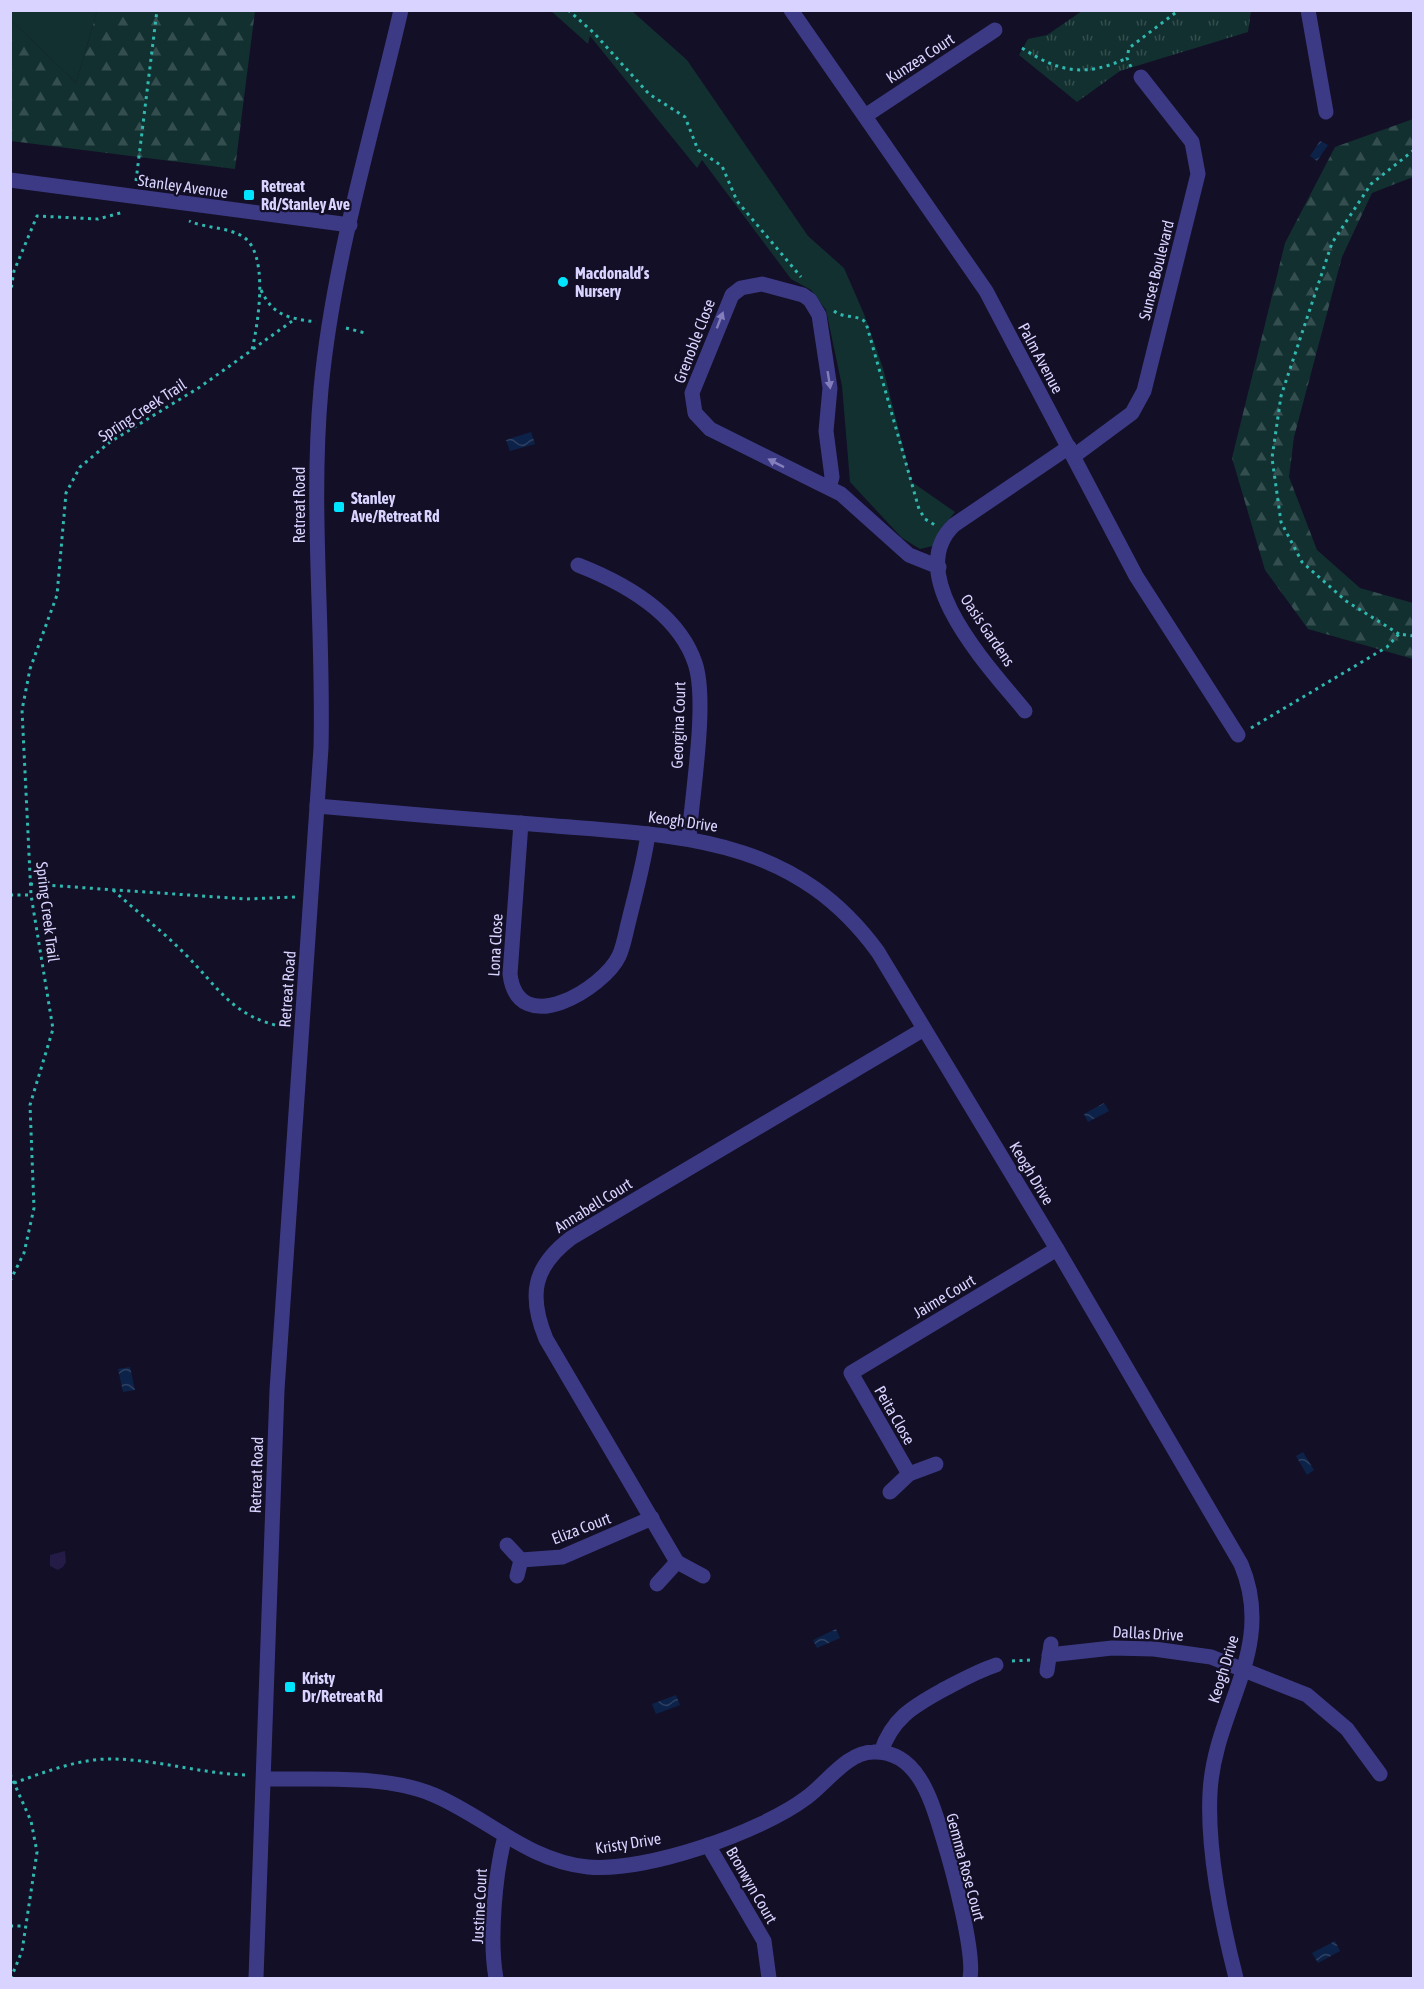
<svg xmlns="http://www.w3.org/2000/svg" width="1424" height="1989" viewBox="0 0 1424 1989" font-family="'Asap Condensed',sans-serif">
<style>
.green{fill:#12302f}
.forest{fill:url(#forest-firs)}
.park{fill:url(#park-tufts)}
.water{fill:url(#water-waves)}
.building{fill:#241b47}
.lines{fill:none;stroke-linecap:round;stroke-linejoin:round}
.path{stroke:#2fb8b0;stroke-width:3;stroke-dasharray:3 4.5;stroke-linecap:butt}
.minor{stroke:#3d3a85;stroke-width:15}
.oneway{fill:#837fbc}
.poi-dot{fill:#00e5ff;stroke:#130f26;stroke-width:2}
.labels{text-anchor:middle;stroke-width:4.5;stroke-linejoin:round;paint-order:stroke}
.street-label{font-size:16px;fill:#d9d4ff;stroke:#130f26}
.poi-label{font-size:16px;font-weight:bold;fill:#d9d4ff;stroke:#130f26;text-anchor:start}
</style>
<defs>
<pattern id="forest-firs" width="22" height="20" patternUnits="userSpaceOnUse" patternTransform="scale(1.5)"><rect width="22" height="20" fill="#12302f"/><path d="M5 1l3.5 6h-7zM16 11l3.5 6h-7z" fill="#344d4e"/></pattern>
<pattern id="park-tufts" width="24" height="20" patternUnits="userSpaceOnUse" patternTransform="scale(1.5)"><rect width="24" height="20" fill="#12302f"/><path d="M3 7l-1-3M5 7V3M7 7l1-3M15 17l-1-3M17 17v-4M19 17l1-3" fill="none" stroke="#344d4e"/></pattern>
<pattern id="water-waves" width="16" height="10" patternUnits="userSpaceOnUse" patternTransform="scale(1.5)"><rect width="16" height="10" fill="#0c2248"/><path d="M0 5q4-4 8 0t8 0" fill="none" stroke="#2f4163"/></pattern>
</defs>
<rect width="100%" height="100%" fill="#130f26"/>
<g class="green">
<path d="M10 11H97L76 83 11 20Z"/>
<path d="M551 11H632L687 60 808 236 844 268 864 314 883 368 912 482 955 512 941 529 933 546 920 549 902 538 850 482 842 386 826 310 811 290 791 279 702 160 697 168 590 36 588 44Z"/>
</g>
<g class="forest">
<path d="M97 11H255L235 169 11 141V20L76 83Z"/>
<path d="M1413 119V177L1372 193 1342 257 1294 437 1289 477 1317 550 1360 588 1413 603V659L1308 629 1265 570 1232 458 1285 243 1335 147Z"/>
</g>
<path class="park" d="M1082 11V10L1251 11 1248 32 1120 71 1077 102 1019 55 1028 39 1047 35Z"/>
<g class="water">
<path d="M1320 141 1328 145 1317 161 1310 156Z"/>
<path d="M531 432 535 444 510 451 506 440Z"/>
<path d="M1104 1103 1109 1111 1088 1122 1084 1114Z"/>
<path d="M130 1367 135 1390 123 1392 118 1369Z"/>
<path d="M1303 1452 1314 1470 1307 1475 1296 1456Z"/>
<path d="M836 1629 840 1638 817 1648 813 1640Z"/>
<path d="M676 1695 680 1705 656 1714 652 1704Z"/>
<path d="M1335 1941 1340 1951 1318 1963 1312 1953Z"/>
</g>
<path class="building" d="M65 1551 66 1562 63 1567 58 1570 50 1566V1555Z"/>
<g class="lines">
<g class="path">
<path d="M568 10 594 33 649 94 685 117 698 150 722 166 737 201 801 277"/>
<path d="M1022 48C1060 73 1086 77 1127 58"/>
<path d="M1131 67 1127 58 1129 48 1179 10"/>
<path d="M136 181 157 10"/>
<path d="M261 290C273 316 288 318 316 322"/>
<path d="M10 295 14 271 37 216 98 219 124 212"/>
<path d="M834 311C844 319 859 314 866 323L919 509 925 519 935 525"/>
<path d="M346 328 365 333"/>
<path d="M253 349 295 319"/>
<path d="M1399 634 1346 601 1302 562 1281 522 1272 458 1281 396 1332 243 1371 184 1414 150"/>
<path d="M1251 728 1387 647 1399 634 1414 636"/>
<path d="M30 884 246 899 295 897"/>
<path d="M113 890C136 911 161 930 183 952 218 986 232 1018 285 1027"/>
<path d="M10 895H31"/>
<path d="M10 1281 24 1253 34 1208 30 1105 53 1029 31 895 22 710 30 669 57 595 66 493 80 467 110 442 200 387 252 350C258 324 270 252 242 236 226 227 205 228 189 221"/>
<path d="M1012 1661 1032 1660"/>
<path d="M10 1774 31 1821 37 1852 22 1951 11 1978"/>
<path d="M14 1783C45 1772 80 1758 114 1759 159 1760 203 1774 248 1775"/>
<path d="M10 1926H25"/>
</g>
<g class="minor">
<path d="M791 10 986 291 1136 576 1238 735"/>
<path d="M1308 10 1326 112"/>
<path d="M865 116 995 30"/>
<path d="M10 180 350 225"/>
<path d="M1074 456 1132 413 1144 391 1198 174 1192 142 1141 77"/>
<path d="M829 487 832 477 826 431 830 388 819 315 810 300 803 295 762 284 741 288 732 295 692 393 695 413 710 429 841 494 909 555 939 567"/>
<path d="M578 565C624 583 678 613 695 663 708 701 692 794 689 838"/>
<path d="M1025 711C993 671 900 576 954 525L1069 447"/>
<path d="M317 806C393 813 468 819 544 825 676 836 792 834 878 952L1057 1249 1241 1564C1277 1649 1214 1709 1210 1793 1207 1851 1222 1923 1236 1978"/>
<path d="M521 823 510 974C518 1041 604 988 619 956 624 945 626 931 629 920 636 891 644 863 648 834"/>
<path d="M909 1474 851 1373 1057 1249"/>
<path d="M890 1492 909 1474 936 1464"/>
<path d="M507 1545 521 1560 517 1576"/>
<path d="M521 1560 562 1557 652 1518"/>
<path d="M703 1576 677 1562 546 1339C528 1295 533 1267 571 1238L924 1029"/>
<path d="M657 1584 677 1562"/>
<path d="M1049 1655 1112 1648 1154 1649 1211 1657 1307 1695 1347 1729 1380 1774"/>
<path d="M1047 1671 1051 1644"/>
<path d="M881 1752C892 1719 912 1707 941 1691 960 1681 975 1672 996 1665"/>
<path d="M264 1779C316 1780 385 1774 434 1795 486 1817 528 1861 588 1867 646 1872 759 1833 806 1798 826 1784 847 1752 873 1752 919 1750 932 1803 943 1838 952 1867 975 1952 970 1978"/>
<path d="M708 1845 764 1941 769 1978"/>
<path d="M256 1978 277 1390 321 748C324 628 310 509 321 389 333 261 372 135 401 10"/>
<path d="M496 1978C489 1940 495 1873 505 1836"/>
</g>
</g>
<defs><path id="oneway-solid" d="M-6-.8H1V-3.2L6.5 0L1 3.2V.8H-6Z" transform="scale(1.5)"/></defs>
<g class="oneway">
<use href="#oneway-solid" transform="translate(720 320) rotate(-69)"/>
<use href="#oneway-solid" transform="translate(829 380) rotate(81)"/>
<use href="#oneway-solid" transform="translate(776 463) rotate(-153)"/>
</g>
<g class="poi-dot">
<rect x="243" y="189" width="12" height="12" rx="3"/>
<circle cx="563" cy="282" r="6"/>
<rect x="333" y="501" width="12" height="12" rx="3"/>
<rect x="284" y="1681" width="12" height="12" rx="3"/>
</g>
<g class="labels">
<g class="street-label">
<text transform="translate(920 58) rotate(-33)" y="6">Kunzea Court</text>
<text transform="translate(183 186) rotate(8)" y="6">Stanley Avenue</text>
<text transform="translate(1156 270) rotate(-76)" y="6">Sunset Boulevard</text>
<text transform="translate(694 341) rotate(-69)" y="6">Grenoble Close</text>
<text transform="translate(1041 358) rotate(62)" y="6">Palm Avenue</text>
<text transform="translate(142 410) rotate(-33)" y="6">Spring Creek Trail</text>
<text transform="translate(299 505) rotate(-90)" y="6">Retreat Road</text>
<text transform="translate(988 630) rotate(56)" y="6">Oasis Gardens</text>
<text transform="translate(678 725) rotate(-88)" y="6">Georgina Court</text>
<text transform="translate(683 821) rotate(8)" y="6">Keogh Drive</text>
<text transform="translate(48 912) rotate(83)" y="6">Spring Creek Trail</text>
<text transform="translate(495 945) rotate(-87)" y="6">Lona Close</text>
<text transform="translate(287 989) rotate(-86)" y="6">Retreat Road</text>
<text transform="translate(1032 1173) rotate(59)" y="6">Keogh Drive</text>
<text transform="translate(593 1205) rotate(-32)" y="6">Annabell Court</text>
<text transform="translate(944 1296) rotate(-31)" y="6">Jaime Court</text>
<text transform="translate(895 1415) rotate(60)" y="6">Peita Close</text>
<text transform="translate(256 1475) rotate(-88)" y="6">Retreat Road</text>
<text transform="translate(581 1528) rotate(-21)" y="6">Eliza Court</text>
<text transform="translate(1148 1633) rotate(3)" y="6">Dallas Drive</text>
<text transform="translate(1223 1669) rotate(-73)" y="6">Keogh Drive</text>
<text transform="translate(628 1843) rotate(-9)" y="6">Kristy Drive</text>
<text transform="translate(966 1867) rotate(75)" y="6">Gemma Rose Court</text>
<text transform="translate(752 1885) rotate(60)" y="6">Bronwyn Court</text>
<text transform="translate(479 1906) rotate(-87)" y="6">Justine Court</text>
</g>
<g class="poi-label">
<text x="261" y="192">Retreat<tspan x="261" dy="18">Rd/Stanley Ave</tspan></text>
<text x="575" y="279">Macdonald’s<tspan x="575" dy="18">Nursery</tspan></text>
<text x="351" y="504">Stanley<tspan x="351" dy="18">Ave/Retreat Rd</tspan></text>
<text x="302" y="1684">Kristy<tspan x="302" dy="18">Dr/Retreat Rd</tspan></text>
</g>
</g>
<rect width="1424" height="1989" fill="none" stroke="#d9d4ff" stroke-width="24"/>
</svg>
